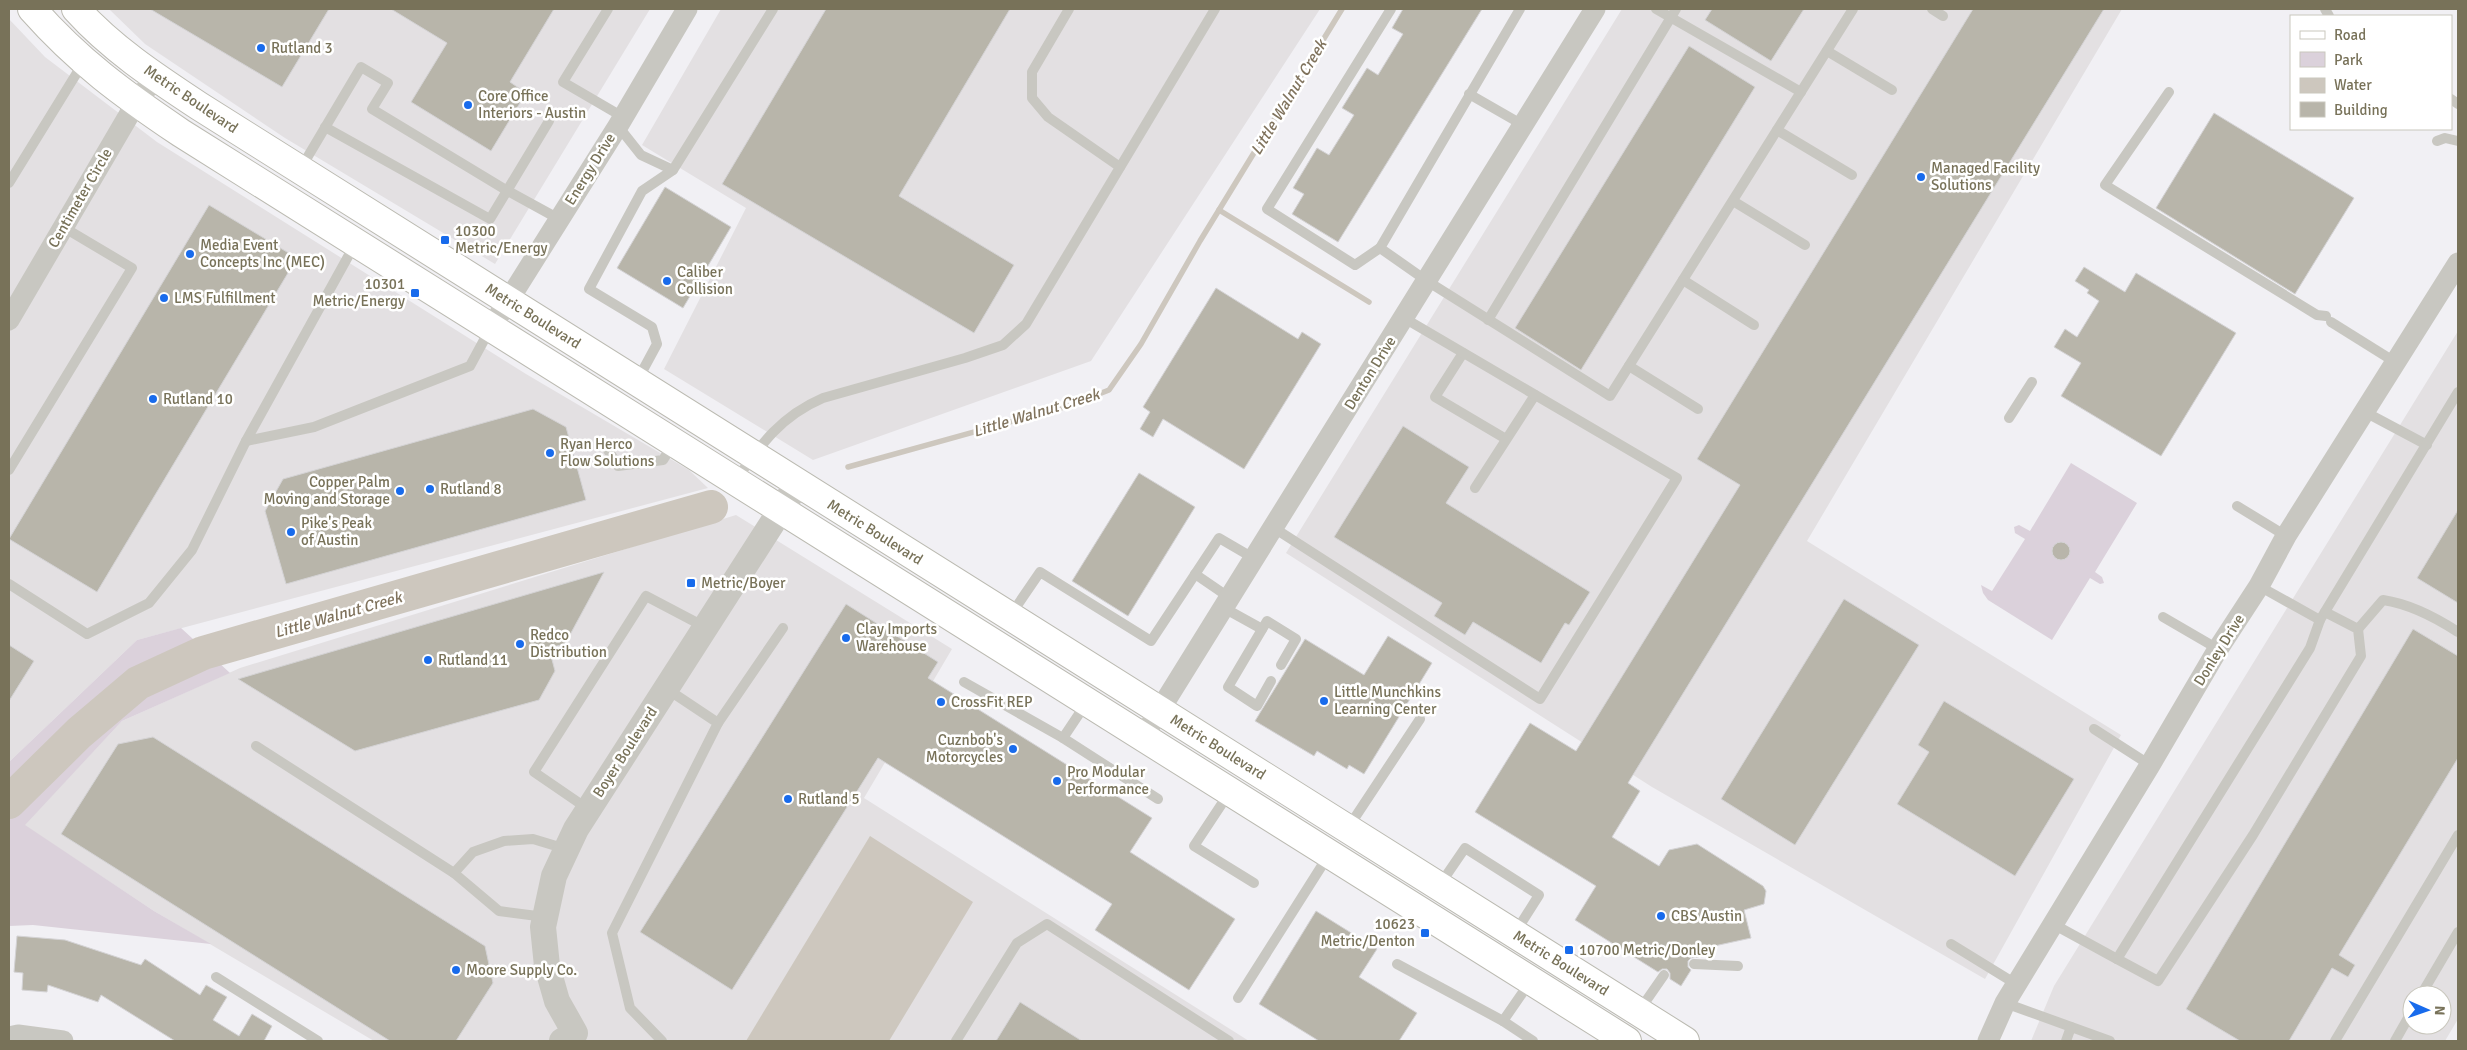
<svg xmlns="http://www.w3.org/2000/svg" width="2467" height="1050" viewBox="0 0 2467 1050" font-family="Signika,sans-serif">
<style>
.built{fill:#e3e0e2;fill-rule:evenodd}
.green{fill:#dbd1db}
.water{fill:#cdc7be}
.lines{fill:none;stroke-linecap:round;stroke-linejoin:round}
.stream{stroke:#cdc7be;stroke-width:5.5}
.river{stroke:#cdc7be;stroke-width:34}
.building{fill:#b8b5aa;stroke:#d4d3d5}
.secondary-casing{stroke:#bbbab1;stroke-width:30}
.service{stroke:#c8c7c1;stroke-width:10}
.minor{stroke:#c8c7c1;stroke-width:21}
.tertiary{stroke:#c8c7c1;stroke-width:26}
.secondary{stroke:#fff;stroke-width:28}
.poi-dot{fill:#186bec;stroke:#fff;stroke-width:2}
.labels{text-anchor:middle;stroke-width:5;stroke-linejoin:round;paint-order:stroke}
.poi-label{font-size:15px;fill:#787259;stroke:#fff;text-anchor:start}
.street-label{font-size:15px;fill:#787259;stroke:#fff}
.water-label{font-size:16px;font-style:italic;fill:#80735d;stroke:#fff}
</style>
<rect width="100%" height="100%" fill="#f1f0f4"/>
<g class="built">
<path d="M109 9H650L495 264 285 138 145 44Z"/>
<path d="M721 9H1320L1091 361 813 460 664 369 746 208 642 145Z"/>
<path d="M1622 9H2122L1807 541 2121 735 1985 979 1652 787 1286 553Z"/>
<path d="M9 19 45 57 157 142 526 374 689 470 708 488 137 640 9 762Z"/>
<path d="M2458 331V1019L2445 1041H2031L2054 986ZM2412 995H2442V1025H2412Z"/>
<path d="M736 515 952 649 864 798 1249 1041H374L154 911 24 825 122 721 240 668Z"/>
</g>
<g class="green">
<path d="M2071 463 2137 503 2095 572 2102 577 2104 583 2100 584 2090 578 2052 640 1988 600 1983 593 1981 585 1992 591 2025 539 2015 533 2014 527 2019 525 2030 531Z"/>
<path d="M181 628 230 673 122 721 25 825 154 911 211 944 33 925 9 926V762L137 640Z"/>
</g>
<path class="water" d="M870 836 973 902 889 1041H746Z"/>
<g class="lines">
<g class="stream">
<path d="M1219 210 1369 302"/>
<path d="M848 467 1071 405 1109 390 1141 344 1200 241 1342 9"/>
</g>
<path class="river" d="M9 802 79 733 138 683 203 653 711 507"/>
</g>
<g class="building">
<path d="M150 9H329L282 87Z"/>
<path d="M391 9H554L510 82 526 93 491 151 411 102 447 43Z"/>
<path d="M826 9H1010L899 196 1014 265 974 333 722 184Z"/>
<path d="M1403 9H1482L1338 242 1292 214 1304 194 1293 188 1317 148 1329 155 1354 115 1342 108 1367 68 1378 75 1403 34 1392 28Z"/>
<path d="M1712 9H1804L1771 61 1705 20Z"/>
<path d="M1973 9H2104L1628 783 1640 791 1612 837 1659 866 1669 850 1697 844 1763 886 1766 891 1764 904 1744 910 1751 938 1705 948 1699 957 1691 958 1688 961V967L1691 970 1681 986 1670 979V973L1667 969H1662L1658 972 1575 920 1596 886 1475 812 1530 723 1576 751 1740 485 1697 459Z"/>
<path d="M1689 46 1755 87 1581 370 1515 328Z"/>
<path d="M2214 113 2354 198 2295 294 2156 208Z"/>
<path d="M665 187 731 227 683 308 617 268Z"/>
<path d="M209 205 297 258 97 592 9 539Z"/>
<path d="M2084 267 2125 292 2136 273 2236 333 2161 456 2061 396 2081 363 2054 347 2065 329 2077 337 2099 301 2087 293 2089 290 2075 281Z"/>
<path d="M1216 288 1298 339 1302 332 1321 344 1244 469 1163 419 1153 437 1140 429 1150 412 1143 407Z"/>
<path d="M533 409 566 427 586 500 286 584 265 511 283 479Z"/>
<path d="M1403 426 1469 467 1446 503 1590 592 1569 625 1565 623 1541 663 1473 622 1465 635 1434 616 1442 603 1334 537Z"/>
<path d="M1139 473 1195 507 1128 616 1072 581Z"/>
<path d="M2458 510V603L2417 578Z"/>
<circle cx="2061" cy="551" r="9"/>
<path d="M604 572 565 644 549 648 555 671 539 700 355 751 238 679Z"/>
<path d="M1844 599 1919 645 1795 845 1721 799Z"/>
<path d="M846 604 938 662 928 678 1152 818 1130 852 1235 919 1189 990 1095 930 1112 904 878 758 732 990 640 932Z"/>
<path d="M2413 629 2458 656V758L2339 955 2355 965 2348 977 2332 968 2289 1041H2240L2186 1009Z"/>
<path d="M1388 636 1432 663 1364 774 1349 765 1347 769 1317 751 1314 756 1255 721 1305 639 1364 675Z"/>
<path d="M9 645 34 661 9 701Z"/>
<path d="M1944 701 2074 779 2015 876 1897 804 1929 752 1918 745Z"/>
<path d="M153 737 485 946 493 983 456 1041H390L61 834 118 744Z"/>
<path d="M1316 911 1377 949 1359 977 1417 1013 1399 1041H1319L1259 1004Z"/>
<path d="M17 936 65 940 141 965 145 959 200 995 206 985 227 997 213 1020 239 1036 252 1014 272 1026 264 1041H175L101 995 98 1002 48 985 47 992 22 990 23 973 14 972Z"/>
<path d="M1020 1002 1082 1041H996Z"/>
</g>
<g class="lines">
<g class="secondary-casing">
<g id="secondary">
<path d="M32 9C79 62 123 94 181 133L1627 1041"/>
<path d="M76 9C111 48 155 77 199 106L1685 1041"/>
</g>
</g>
<g class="service">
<path d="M608 9 563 82 623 117"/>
<path d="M1069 9 1032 72V98L1048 117 1120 167"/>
<path d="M1391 9 1267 209 1355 265 1380 248 1427 281 1610 396 1853 9"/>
<path d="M1656 9 1801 92"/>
<path d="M1932 9 1943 16"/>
<path d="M2325 9 2329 16"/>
<path d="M1827 51 1892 90"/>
<path d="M2169 92 2105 185 2317 315 2326 316"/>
<path d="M1469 94 1523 125"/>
<path d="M2451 99 2458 104"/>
<path d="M618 126 641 155 673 170"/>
<path d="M325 127 490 219 549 121"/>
<path d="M1777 130 1852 175"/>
<path d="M2437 141 2445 138 2458 141"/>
<path d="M301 168 361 67 388 83 372 109 506 190 559 219"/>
<path d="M9 183 83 63"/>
<path d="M1733 201 1805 245"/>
<path d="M1380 248 1520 9"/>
<path d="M1683 280 1754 325"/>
<path d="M1488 320 1676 9"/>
<path d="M2331 322 2395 362"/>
<path d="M1463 353 1435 397 1506 439"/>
<path d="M1629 366 1698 409"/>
<path d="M637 381 657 344 652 327 589 289 642 191 673 170 773 9"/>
<path d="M2365 412 2427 445"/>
<path d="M2009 418 2032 382"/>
<path d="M246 441 314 427 470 366 490 329"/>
<path d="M605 445 618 466 663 460 673 444"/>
<path d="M9 470 132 268 63 227"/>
<path d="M736 480C761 444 781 416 823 398L965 358 1003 345 1026 324 1215 9"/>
<path d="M1475 488 1535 395"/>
<path d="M2237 506 2286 536"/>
<path d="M1274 528 1540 699 1677 478 1404 318"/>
<path d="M1195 574 1230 598"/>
<path d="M9 584 87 634 149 603 192 550 246 441 355 244"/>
<path d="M2259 586 2320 620"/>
<path d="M1224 608 1262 629"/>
<path d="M1010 616 1040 572 1151 641 1219 538 1255 559"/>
<path d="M2163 617 2218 649"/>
<path d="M2358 629 2383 600C2410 604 2435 617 2458 632"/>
<path d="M1271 681 1257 706 1228 687 1267 621 1296 639 1281 665"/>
<path d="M964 682 1063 738"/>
<path d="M1087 702 1063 738 1158 799"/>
<path d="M718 723 783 628"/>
<path d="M2094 729 2150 765"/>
<path d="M256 746 454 873"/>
<path d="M1229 793 1194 846 1254 883"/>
<path d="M588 809 534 772 646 596 705 627"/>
<path d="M1348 828 1420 719"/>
<path d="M1439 886 1465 848 1539 895 1515 933"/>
<path d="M545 917 499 911 454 873 473 852 504 841 533 839 566 849"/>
<path d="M2053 924 2117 959 2310 648 2320 620 2458 392"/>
<path d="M1951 944 2016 984"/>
<path d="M2117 959 2158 981 2253 835 2361 656 2358 629 2325 612"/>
<path d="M1397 964 1503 1021"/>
<path d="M1694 964 1738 966"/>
<path d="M216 977 318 1041"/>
<path d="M1530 982 1503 1021 1533 1041"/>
<path d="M2421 995 2458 932"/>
<path d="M1238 998 1328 856"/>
<path d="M2005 1003 2110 1041"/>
<path d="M1639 1011 1664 975"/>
<path d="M662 1041 630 1008 612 933 718 723 667 689"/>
<path d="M956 1041 1017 943 1047 924 1229 1041"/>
<path d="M2066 1041 2071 1027"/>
<path d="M2335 1041 2458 835"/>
<path d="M2395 1041 2412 1011"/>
</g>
<g class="minor">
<path d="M9 320 136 103 155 77"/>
<path d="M491 328 618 126 687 9"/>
<path d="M1143 737 1595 9"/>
<path d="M9 1037 18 1035 63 1041"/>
<path d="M1988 1041 2005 1003 2150 765 2218 649 2259 586 2286 536 2458 263"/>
</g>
<path class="tertiary" d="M562 1041 575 1033 557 1001 547 966 543 927 554 876 576 829 798 483"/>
<use href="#secondary" class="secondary"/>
</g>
<g class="poi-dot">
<circle cx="261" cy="48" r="5"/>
<circle cx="468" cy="105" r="5"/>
<circle cx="1921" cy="177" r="5"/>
<rect x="440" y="235" width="10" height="10" rx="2.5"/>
<circle cx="190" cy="254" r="5"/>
<circle cx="667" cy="281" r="5"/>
<rect x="410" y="288" width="10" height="10" rx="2.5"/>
<circle cx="164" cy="298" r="5"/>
<circle cx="153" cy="399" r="5"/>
<circle cx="550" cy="453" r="5"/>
<circle cx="430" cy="489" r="5"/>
<circle cx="400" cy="491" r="5"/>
<circle cx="291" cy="532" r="5"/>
<rect x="686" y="578" width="10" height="10" rx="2.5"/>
<circle cx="846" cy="638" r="5"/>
<circle cx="520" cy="644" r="5"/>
<circle cx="428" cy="660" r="5"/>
<circle cx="1324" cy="701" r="5"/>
<circle cx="941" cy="702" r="5"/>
<circle cx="1013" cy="749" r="5"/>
<circle cx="1057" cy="781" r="5"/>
<circle cx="788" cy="799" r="5"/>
<circle cx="1661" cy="916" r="5"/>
<rect x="1420" y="928" width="10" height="10" rx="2.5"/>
<rect x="1564" y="945" width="10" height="10" rx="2.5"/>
<circle cx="456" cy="970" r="5"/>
</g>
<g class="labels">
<g class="poi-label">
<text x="271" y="53">Rutland 3</text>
<text x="478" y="101">Core Office<tspan x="478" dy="17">Interiors - Austin</tspan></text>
<text x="1931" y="173">Managed Facility<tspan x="1931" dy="17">Solutions</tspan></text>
<text x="455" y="236">10300<tspan x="455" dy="17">Metric/Energy</tspan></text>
<text x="200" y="250">Media Event<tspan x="200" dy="17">Concepts Inc (MEC)</tspan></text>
<text x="677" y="277">Caliber<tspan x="677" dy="17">Collision</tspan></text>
<text x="405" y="289" text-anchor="end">10301<tspan x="405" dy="17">Metric/Energy</tspan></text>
<text x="174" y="303">LMS Fulfillment</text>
<text x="163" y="404">Rutland 10</text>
<text x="560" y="449">Ryan Herco<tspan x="560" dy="17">Flow Solutions</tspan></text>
<text x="390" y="487" text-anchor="end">Copper Palm<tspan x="390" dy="17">Moving and Storage</tspan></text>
<text x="440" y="494">Rutland 8</text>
<text x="301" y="528">Pike's Peak<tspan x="301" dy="17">of Austin</tspan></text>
<text x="701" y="588">Metric/Boyer</text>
<text x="856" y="634">Clay Imports<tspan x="856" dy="17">Warehouse</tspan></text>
<text x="530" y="640">Redco<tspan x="530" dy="17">Distribution</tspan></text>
<text x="438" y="665">Rutland 11</text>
<text x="1334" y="697">Little Munchkins<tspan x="1334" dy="17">Learning Center</tspan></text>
<text x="951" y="707">CrossFit REP</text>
<text x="1003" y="745" text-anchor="end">Cuznbob's<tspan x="1003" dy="17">Motorcycles</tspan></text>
<text x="1067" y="777">Pro Modular<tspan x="1067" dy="17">Performance</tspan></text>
<text x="798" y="804">Rutland 5</text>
<text x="1671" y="921">CBS Austin</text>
<text x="1415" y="929" text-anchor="end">10623<tspan x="1415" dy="17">Metric/Denton</tspan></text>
<text x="1579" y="955">10700 Metric/Donley</text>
<text x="466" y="975">Moore Supply Co.</text>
</g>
<g class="street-label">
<text transform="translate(191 99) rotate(34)" y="5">Metric Boulevard</text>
<text transform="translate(590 169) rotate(-58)" y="5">Energy Drive</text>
<text transform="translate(80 198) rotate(-60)" y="5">Centimeter Circle</text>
<text transform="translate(533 316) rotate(32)" y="5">Metric Boulevard</text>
<text transform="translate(1370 373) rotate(-58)" y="5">Denton Drive</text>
<text transform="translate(875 532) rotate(32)" y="5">Metric Boulevard</text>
<text transform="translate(2219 650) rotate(-58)" y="5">Donley Drive</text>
<text transform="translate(1218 747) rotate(32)" y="5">Metric Boulevard</text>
<text transform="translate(625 752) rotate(-57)" y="5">Boyer Boulevard</text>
<text transform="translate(1561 963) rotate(32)" y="5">Metric Boulevard</text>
</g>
<g class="water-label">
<text transform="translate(1288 97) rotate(-59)" y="6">Little Walnut Creek</text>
<text transform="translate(1036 412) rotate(-17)" y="6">Little Walnut Creek</text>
<text transform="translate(338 614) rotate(-16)" y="6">Little Walnut Creek</text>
</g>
</g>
<rect width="2467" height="1050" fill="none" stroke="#787259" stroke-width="20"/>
<rect x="2290" y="15" width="162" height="115" fill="#ffffff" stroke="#c9c7bd"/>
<rect x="2300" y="31" width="25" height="8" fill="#ffffff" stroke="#c9c7bd"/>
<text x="2334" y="40" font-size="15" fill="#787259">Road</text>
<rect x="2300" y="52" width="25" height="15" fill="#dbd1db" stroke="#c9c7bd"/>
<text x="2334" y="65" font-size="15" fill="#787259">Park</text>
<rect x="2300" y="78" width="25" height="15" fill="#cdc7be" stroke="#c9c7bd"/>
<text x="2334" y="90" font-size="15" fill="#787259">Water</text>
<rect x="2300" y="102" width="25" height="15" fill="#b8b5aa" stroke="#c9c7bd"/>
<text x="2334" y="115" font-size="15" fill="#787259">Building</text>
<g transform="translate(2427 1010) rotate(92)"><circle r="24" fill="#ffffff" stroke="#c9c7bd"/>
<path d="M0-4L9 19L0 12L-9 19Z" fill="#186bec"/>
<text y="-8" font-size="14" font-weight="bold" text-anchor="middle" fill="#787259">N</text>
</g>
</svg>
